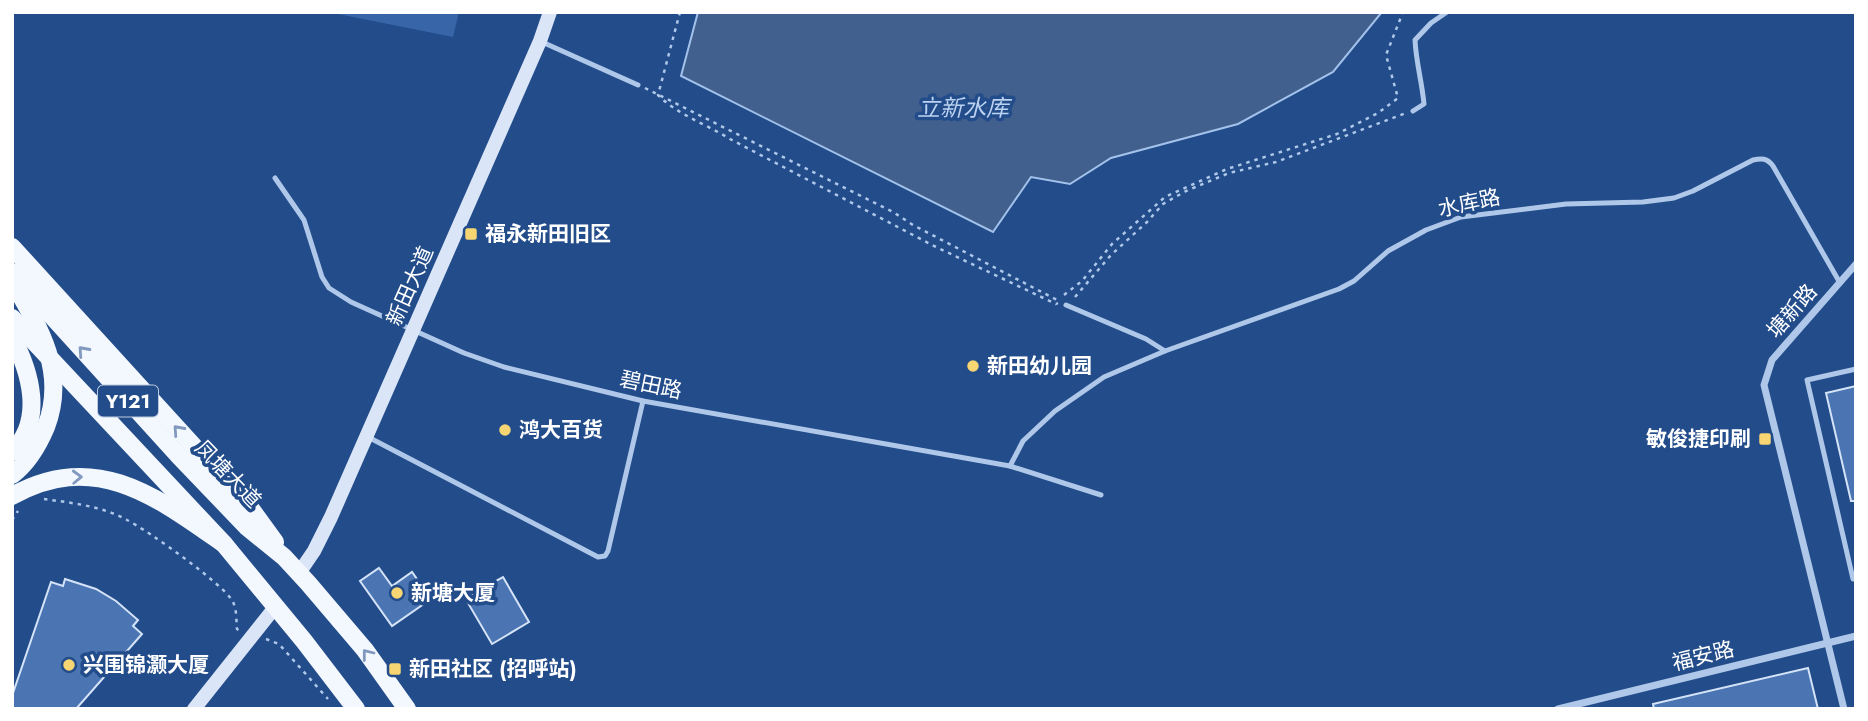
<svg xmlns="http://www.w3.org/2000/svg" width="1868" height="721" viewBox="0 0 1868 721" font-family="Jost,'Noto Sans SC',sans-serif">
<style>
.green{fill:#3765a7}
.water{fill:#42608d;stroke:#a3c2eb;stroke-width:2}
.building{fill:#4b75b2;stroke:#d4e3f8;stroke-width:2}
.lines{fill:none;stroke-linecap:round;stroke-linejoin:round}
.path{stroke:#afc8ea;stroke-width:2.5;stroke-dasharray:3.5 5;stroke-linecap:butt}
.lane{stroke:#afc8ea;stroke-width:5}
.street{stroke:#afc8ea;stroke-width:7}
.secondary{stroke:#dae6f8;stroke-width:14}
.primary{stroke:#f3f7fe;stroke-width:18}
.primary-bridge{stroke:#f3f7fe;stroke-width:18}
.oneway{stroke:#8199be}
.poi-dot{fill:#f6d572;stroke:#234c8a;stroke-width:2.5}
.labels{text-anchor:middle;stroke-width:7;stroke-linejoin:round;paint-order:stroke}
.shield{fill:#234c8a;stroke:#bdc9dc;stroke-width:2}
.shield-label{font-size:19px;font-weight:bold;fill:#fff}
.street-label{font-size:21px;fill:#fff;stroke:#234c8a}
.poi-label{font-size:21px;font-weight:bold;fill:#fff;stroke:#234c8a;text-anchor:start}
.water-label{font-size:23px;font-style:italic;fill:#bbd2f1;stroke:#234c8a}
</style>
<rect width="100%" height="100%" fill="#234c8a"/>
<path class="green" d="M328 12H459L453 37Z"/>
<path class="water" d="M698 12H1382L1333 72 1238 124 1111 158 1070 184 1031 177 993 232 681 76Z"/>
<g class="building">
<path d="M1856 386V501H1851L1826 393Z"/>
<path d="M379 568 392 586 412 572 431 599 392 626 360 581Z"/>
<path d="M503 577 529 622 492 644 465 598Z"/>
<path d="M65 579 96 589 116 601 138 620 133 626 142 634 76 709H12V696L51 582 63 586Z"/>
<path d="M1808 668 1818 709H1654L1653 704Z"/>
</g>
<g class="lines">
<g class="path">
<path d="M680 12 658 95C678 115 706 124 730 139L934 246 1056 304 1058 303"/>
<path d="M645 88 893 212 913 225 1059 301"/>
<path d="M1064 295 1082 281 1112 244 1165 197 1227 169 1337 134 1378 113 1398 98 1386 55 1403 12"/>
<path d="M1075 297 1111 255 1147 222 1163 204 1186 191 1229 173 1276 162 1406 113"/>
<path d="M44 499C72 503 102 506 127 520 147 530 225 585 233 602 237 610 236 620 237 629L240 631"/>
<path d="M12 520 18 511"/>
<path d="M266 639 279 644 328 699"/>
</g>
<g class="lane">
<path d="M542 42 638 85"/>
<path d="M1413 111 1424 104C1422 82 1416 62 1415 40L1431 23 1447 12"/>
<path d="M275 178 304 220 322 277 329 288 351 302 464 353 504 367 643 401 1010 466 1101 495"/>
<path d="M1066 305 1146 339 1165 351 1339 289 1354 281 1388 251 1426 230 1461 217 1566 204 1643 202 1674 198 1693 191 1753 160C1762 158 1767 158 1773 166L1840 283"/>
<path d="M1856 369 1807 380 1853 579H1856"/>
<path d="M368 437 598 557 605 556 608 551 643 401"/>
<path d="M1010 466 1023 441 1055 411 1104 377 1165 351"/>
</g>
<g class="street">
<path d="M1558 709 1856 636"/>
<path d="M1844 709 1764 385 1772 360 1856 264"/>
</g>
<g class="secondary">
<path d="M299 573 314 551 331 517 540 41 550 12"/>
<path d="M194 709 276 606"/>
</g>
<g class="primary">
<path d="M12 247 251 509 275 542"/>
<path d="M12 272 178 455 247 527 284 557 308 583 365 650 407 709"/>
<path d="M12 318 224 544 304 641 356 709"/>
</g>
<g class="primary-bridge">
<path d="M12 281C40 328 67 372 46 427 38 446 28 463 12 475"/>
<path d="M12 337C30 371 45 420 12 452"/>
<path d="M12 496C95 449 157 497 224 544"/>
</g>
</g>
<defs><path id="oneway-chevron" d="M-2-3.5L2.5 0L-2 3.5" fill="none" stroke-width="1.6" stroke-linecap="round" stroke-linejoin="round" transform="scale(1.75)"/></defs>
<g class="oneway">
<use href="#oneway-chevron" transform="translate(83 351) rotate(-132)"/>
<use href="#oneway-chevron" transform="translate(178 430) rotate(-132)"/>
<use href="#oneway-chevron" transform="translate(77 477) rotate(-2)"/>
<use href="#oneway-chevron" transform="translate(367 654) rotate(-128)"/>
</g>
<g class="poi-dot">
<rect x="464" y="227" width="14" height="14" rx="3.5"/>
<circle cx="973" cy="366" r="7"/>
<circle cx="505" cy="430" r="7"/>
<rect x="1758" y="432" width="14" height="14" rx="3.5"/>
<circle cx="397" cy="593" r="7"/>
<circle cx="69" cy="665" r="7"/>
<rect x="388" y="662" width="14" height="14" rx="3.5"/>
</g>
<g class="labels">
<rect class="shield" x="98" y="385.5" width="60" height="31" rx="5"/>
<g class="shield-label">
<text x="128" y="408">Y121</text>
</g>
<g class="street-label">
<text transform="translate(1469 203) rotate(-12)" y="7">水库路</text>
<text transform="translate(410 286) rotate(-66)" y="7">新田大道</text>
<text transform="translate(1792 311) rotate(-49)" y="7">塘新路</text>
<text transform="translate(651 385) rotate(12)" y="7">碧田路</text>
<text transform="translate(228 474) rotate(46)" y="7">凤塘大道</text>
<text transform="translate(1703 656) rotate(-14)" y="7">福安路</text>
</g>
<g class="poi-label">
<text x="485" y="241">福永新田旧区</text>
<text x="987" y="373">新田幼儿园</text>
<text x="519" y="437">鸿大百货</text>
<text x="1751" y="446" text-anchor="end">敏俊捷印刷</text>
<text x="411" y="600">新塘大厦</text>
<text x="83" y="672">兴围锦灏大厦</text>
<text x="409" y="676">新田社区 (招呼站)</text>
</g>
<g class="water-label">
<text x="963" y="116">立新水库</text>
</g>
</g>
<rect width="1868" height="721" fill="none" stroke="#ffffff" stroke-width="28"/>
</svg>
